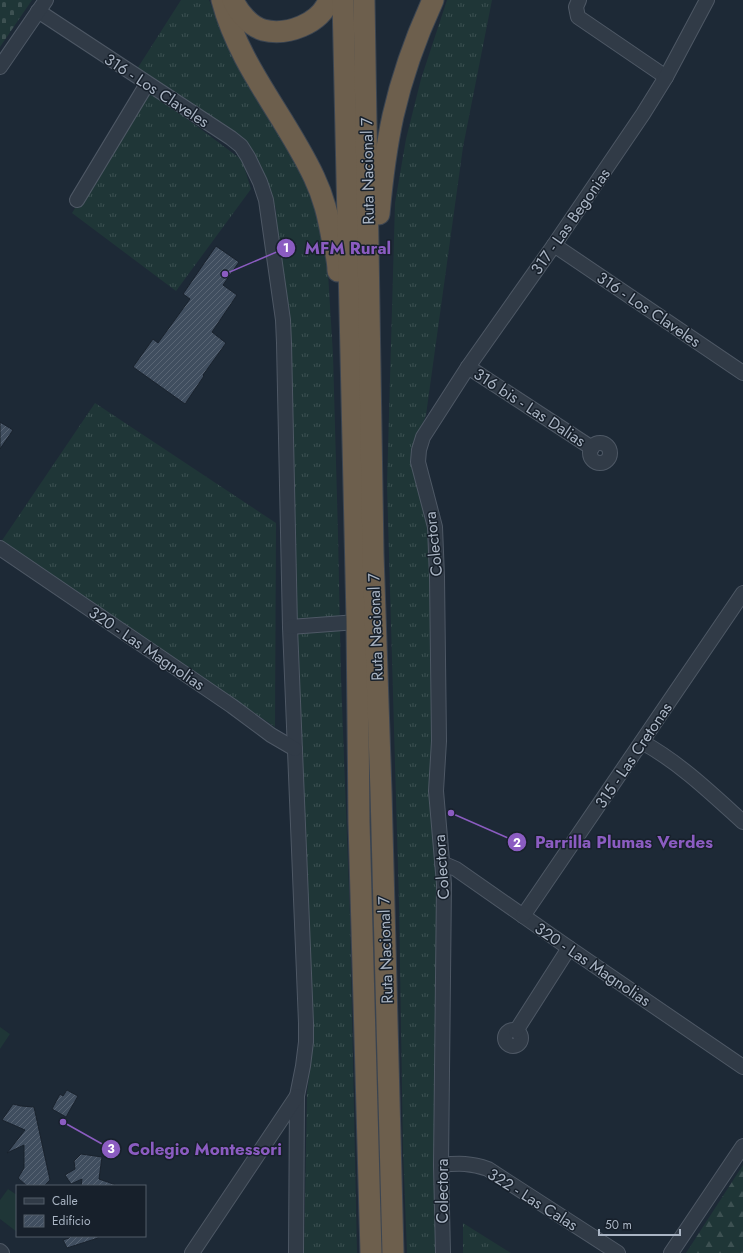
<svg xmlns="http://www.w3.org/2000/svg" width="743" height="1253" viewBox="0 0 743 1253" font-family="Jost,sans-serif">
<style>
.grass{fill:url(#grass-tufts)}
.forest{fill:url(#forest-firs)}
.cemetery{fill:url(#cemetery-stones)}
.pitch{fill:#1f3637}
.building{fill:url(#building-hatch);stroke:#19222d}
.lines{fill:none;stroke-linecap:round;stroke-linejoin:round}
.minor-casing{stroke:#4e5865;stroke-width:16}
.highway-casing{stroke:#3c4551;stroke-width:23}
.minor{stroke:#313b47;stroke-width:14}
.highway{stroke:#6d5f4d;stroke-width:21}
.labels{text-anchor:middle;stroke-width:3;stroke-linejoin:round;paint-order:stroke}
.street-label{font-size:16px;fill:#aab5c4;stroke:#17202b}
.leader{fill:none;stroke:#8b5cc1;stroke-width:1.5}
.callout-dot{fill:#8b5cc1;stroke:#17202b;stroke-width:1.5}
.mark-label{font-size:12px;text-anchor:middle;font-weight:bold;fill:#fff}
.callout-label{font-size:17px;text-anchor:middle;font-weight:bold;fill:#8b5cc1;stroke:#17202b;stroke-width:3;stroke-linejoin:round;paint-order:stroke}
</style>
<defs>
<pattern id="grass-tufts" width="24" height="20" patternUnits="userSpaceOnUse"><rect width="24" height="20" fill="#1f3637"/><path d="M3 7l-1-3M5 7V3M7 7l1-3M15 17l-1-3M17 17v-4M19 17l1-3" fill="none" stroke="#3d5152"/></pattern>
<pattern id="forest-firs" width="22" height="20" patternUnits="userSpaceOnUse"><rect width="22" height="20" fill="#1f3637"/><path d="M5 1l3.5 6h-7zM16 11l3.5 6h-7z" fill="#3d5152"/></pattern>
<pattern id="cemetery-stones" width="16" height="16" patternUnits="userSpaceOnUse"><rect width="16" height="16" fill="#1f3637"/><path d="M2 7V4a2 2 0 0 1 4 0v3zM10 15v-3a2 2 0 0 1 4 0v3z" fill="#3d5152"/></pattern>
<pattern id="building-hatch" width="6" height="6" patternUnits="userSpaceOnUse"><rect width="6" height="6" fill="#404e5f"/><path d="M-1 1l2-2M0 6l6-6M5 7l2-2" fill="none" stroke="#596574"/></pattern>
</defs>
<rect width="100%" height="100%" fill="#1d2936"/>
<g class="grass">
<path d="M181 0H209L240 69 305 172 326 240 333 355 338 534 341 677 350 918 357 1253H304L307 1093 311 1062 312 1028 276 209 263 174 244 139 137 69Z"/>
<path d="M447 0H492L463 147 426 415 413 450 415 481 427 521 433 595 441 893 437 1253H407L403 1151 399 903 387 485 395 203 406 139 421 79Z"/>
<path d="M150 91 242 160 251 189 176 291 72 213Z"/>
<path d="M95 403 276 523 275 727 1 542Z"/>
<path d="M463 1223 511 1253H463Z"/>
</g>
<path class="forest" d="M743 1165V1253H686Z"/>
<path class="cemetery" d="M0 0H32L0 47Z"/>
<g class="pitch">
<path d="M0 1027 10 1034 0 1049Z"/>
<path d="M8 1189 17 1195V1232L0 1219V1200Z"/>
</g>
<g class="building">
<path d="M216 246 239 262 223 285 237 295 212 332 226 343 203 375 204 376 185 404 133 367 153 339 158 343 190 299 183 294Z"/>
<path d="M0 422 13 430 0 449Z"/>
<path d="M67 1090 78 1096 66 1117 52 1109 60 1094 63 1096Z"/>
<path d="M13 1104 21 1106 34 1107 50 1180 44 1186H27L18 1178 24 1168V1145L7 1153 25 1130 2 1120Z"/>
<path d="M81 1154 102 1157 99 1179 116 1185V1186H81L82 1179 71 1184 65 1175 75 1169 74 1161Z"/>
<path d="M71 1236H98V1238L67 1248 63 1240 69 1238Z"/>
</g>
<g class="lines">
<g class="minor-casing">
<g id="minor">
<path d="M579 0 576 7 578 17 666 77"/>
<path d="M38 11 231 138 241 146 248 157 260 182 266 200 283 320 284 343 290 627 306 1023V1042L303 1066 297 1096 296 1253"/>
<path d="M0 67 46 0"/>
<path d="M77 200 147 84"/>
<path d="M554 245 743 373"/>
<path d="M468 367 592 448"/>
<circle cx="600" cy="453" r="10"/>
<path d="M0 548 232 706 271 735 295 749"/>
<path d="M290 627 357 622"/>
<path d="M642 742C680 763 711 793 743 822"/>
<path d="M442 863 456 869 569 948 743 1067"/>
<path d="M523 916 743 593"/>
<circle cx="513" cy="1038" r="8"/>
<path d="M516 1031 569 948"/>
<path d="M441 1165C459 1163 471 1163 488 1169L618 1253"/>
<path d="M0 1251 2 1253"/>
<path d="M192 1253 297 1096"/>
<path d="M443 1253 441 1165 444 884 436 791 439 741 437 577 435 527 418 462 419 450 423 437 468 367 554 245 643 114 666 77 707 0"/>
<path d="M671 1253 743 1146"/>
</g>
</g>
<g class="highway-casing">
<g id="highway">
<path d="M222 0C239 66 286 117 314 177 324 198 328 216 332 238 335 249 338 259 338 271"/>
<path d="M233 0C238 12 250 26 263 30 287 36 320 24 329 0"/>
<path d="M343 0 357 619 359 822 371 1253"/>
<path d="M364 0 373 554 381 792 393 1253"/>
<path d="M379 214C382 181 386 148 393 116 402 76 416 37 433 0"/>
</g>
</g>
<use href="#minor" class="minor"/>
<use href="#highway" class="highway"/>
</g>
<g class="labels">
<g class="street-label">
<text transform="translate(157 90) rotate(33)" y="6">316 - Los Claveles</text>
<text transform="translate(367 171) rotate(-91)" y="6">Ruta Nacional 7</text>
<text transform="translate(570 221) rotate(-55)" y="6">317 - Las Begonias</text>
<text transform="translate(649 309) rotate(34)" y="6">316 - Los Claveles</text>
<text transform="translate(530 407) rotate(33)" y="6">316 bis - Las Dalias</text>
<text transform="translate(433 544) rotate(-96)" y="6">Colectora</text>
<text transform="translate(375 627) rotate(-92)" y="6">Ruta Nacional 7</text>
<text transform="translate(147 648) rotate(34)" y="6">320 - Las Magnolias</text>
<text transform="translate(633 755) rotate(-56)" y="6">315 - Las Cretonas</text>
<text transform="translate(441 867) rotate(-94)" y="6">Colectora</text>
<text transform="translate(385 950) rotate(-92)" y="6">Ruta Nacional 7</text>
<text transform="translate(593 964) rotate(34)" y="6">320 - Las Magnolias</text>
<text transform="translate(442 1191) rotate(-90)" y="6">Colectora</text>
<text transform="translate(533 1199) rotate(32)" y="6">322 - Las Calas</text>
</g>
</g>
<path class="leader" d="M225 274L286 248M451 813L517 842M63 1122L111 1149"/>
<g class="callout-dot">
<circle cx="225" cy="274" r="4"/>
<circle cx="451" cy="813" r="4"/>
<circle cx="63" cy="1122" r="4"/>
<circle cx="286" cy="248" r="10"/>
<circle cx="517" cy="842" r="10"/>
<circle cx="111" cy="1149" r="10"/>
</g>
<g class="mark-label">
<text x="286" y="252">1</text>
<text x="517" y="847">2</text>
<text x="111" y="1153">3</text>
</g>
<g class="callout-label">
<text x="348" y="254">MFM Rural</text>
<text x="624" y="848">Parrilla Plumas Verdes</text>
<text x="205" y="1155">Colegio Montessori</text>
</g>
<rect x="16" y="1185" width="130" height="52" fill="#17202b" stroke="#525c68"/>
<rect x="24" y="1198" width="20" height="6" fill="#313b47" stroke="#525c68"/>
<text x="52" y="1205" font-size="12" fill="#aab5c4">Calle</text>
<rect x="24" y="1215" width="20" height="12" fill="url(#building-hatch)" stroke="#525c68"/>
<text x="52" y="1225" font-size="12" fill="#aab5c4">Edificio</text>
<path d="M599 1229v6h81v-6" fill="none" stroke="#aab5c4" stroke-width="2"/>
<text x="605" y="1229" font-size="12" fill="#aab5c4" stroke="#17202b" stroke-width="3" paint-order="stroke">50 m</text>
</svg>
